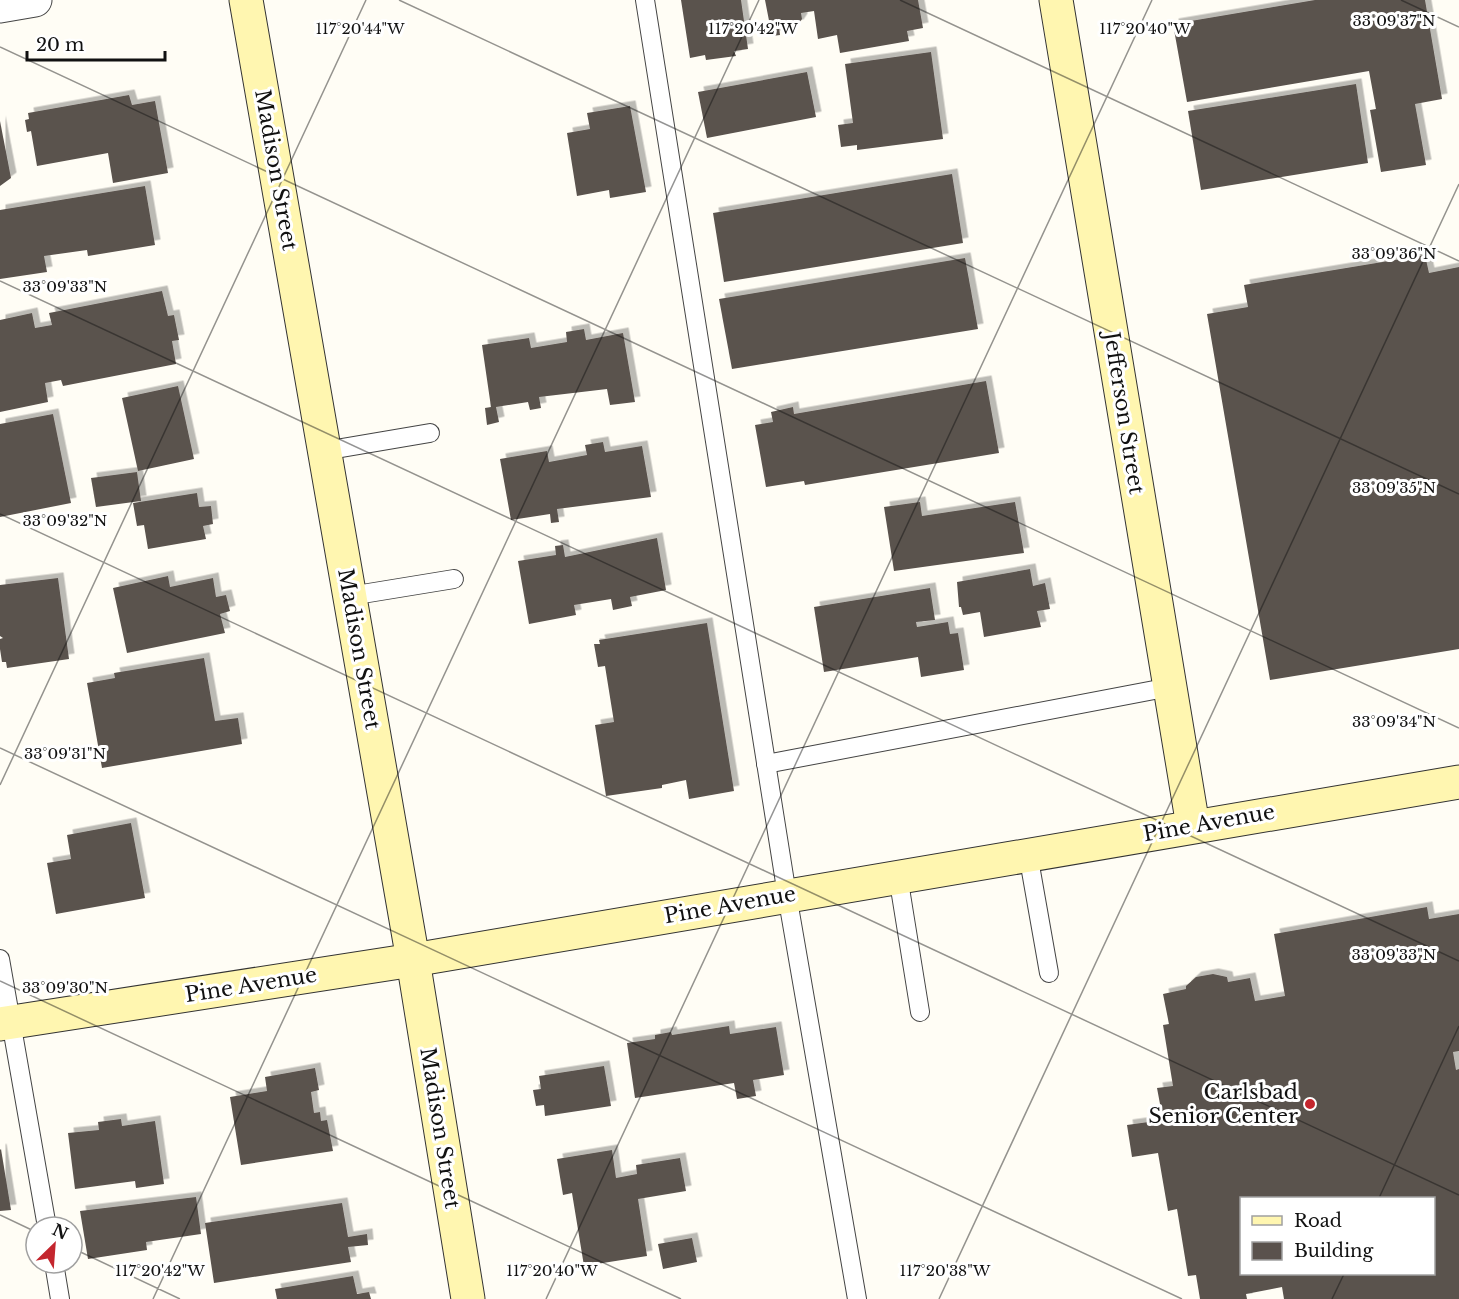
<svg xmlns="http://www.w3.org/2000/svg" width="1459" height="1299" viewBox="0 0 1459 1299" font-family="'Libre Baskerville',serif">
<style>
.building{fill:#5a524d;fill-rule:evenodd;filter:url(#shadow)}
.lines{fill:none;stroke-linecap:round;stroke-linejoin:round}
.lane-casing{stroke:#444;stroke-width:20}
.street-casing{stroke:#444;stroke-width:35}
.secondary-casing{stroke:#333;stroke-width:35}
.lane{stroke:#fff;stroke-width:18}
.street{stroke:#fff;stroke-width:33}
.secondary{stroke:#fff6b0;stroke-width:33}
.ticks{fill:none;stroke:#111;stroke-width:1.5;stroke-opacity:0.45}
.poi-dot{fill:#c4262e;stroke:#fff;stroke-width:2}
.labels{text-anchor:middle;stroke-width:6;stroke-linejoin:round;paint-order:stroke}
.street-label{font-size:21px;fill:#111;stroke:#fff}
.poi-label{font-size:21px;fill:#111;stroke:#fff;text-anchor:end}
.ticks-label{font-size:15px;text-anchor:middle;fill:#111;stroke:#fff;stroke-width:6;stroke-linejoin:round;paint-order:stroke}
</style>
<defs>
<filter id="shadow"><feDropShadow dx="5.5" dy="-5.5" stdDeviation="0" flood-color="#0004"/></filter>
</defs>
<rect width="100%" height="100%" fill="#fffdf5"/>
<g class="building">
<path d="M681 0H741L748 49 734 51 736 56 706 60 705 55 690 58Z"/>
<path d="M765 0H918L923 28 907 31 909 41 840 53 837 35 818 39 814 11 801 13 802 19 798 25 779 27 780 35 772 36Z"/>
<path d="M1315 0H1425L1442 99 1415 104 1426 165 1381 172 1370 110 1376 109 1369 71 1187 102 1173 24Z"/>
<path d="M931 52 943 139 857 150V145L841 147 838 125 853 123 845 64Z"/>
<path d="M807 72 816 117 707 138 698 92Z"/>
<path d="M1356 84 1368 163 1201 190 1188 111Z"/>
<path d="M129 95 132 105 155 101 168 173 113 183 108 153 37 166 31 131 27 132 25 120 29 119 28 113Z"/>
<path d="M630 106 646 192 610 198 609 190 577 196 567 133 590 129 587 113Z"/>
<path d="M0 121 11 178 0 186Z"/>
<path d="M952 174 963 243 724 282 713 213Z"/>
<path d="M145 186 155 245 88 256 87 250 44 256 47 272 0 279V210Z"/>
<path d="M1425 255 1429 273 1459 267V649L1270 680 1207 314 1248 307 1244 285Z"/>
<path d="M965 258 978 329 732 369 719 299Z"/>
<path d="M162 291 168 316 174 315 179 340 172 341 176 364 63 386 61 380 45 383 48 402 0 412V320L32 313 35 328 52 325 49 313Z"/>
<path d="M584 329 586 340 623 333 635 402 610 405 607 389 539 397 541 408 530 410 528 402 496 407 499 422 487 425 485 408 491 407 482 345 529 338 531 348 567 342 566 332Z"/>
<path d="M986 381 999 453 805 485 804 481 766 487 755 425 773 422 771 412 793 407 794 414Z"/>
<path d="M178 386 194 459 138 471 122 398Z"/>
<path d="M53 414 71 503 0 517V424Z"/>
<path d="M603 442 605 452 642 446 651 497 557 509 559 522 551 523 550 514 511 520 500 459 547 451 549 462 587 455 585 445Z"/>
<path d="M137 472 141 501 96 507 91 478Z"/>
<path d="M197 493 199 507 211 506 213 524 203 526 206 539 148 549 144 525 137 526 133 503Z"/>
<path d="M920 502 922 516 1015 502 1024 553 894 571 884 507Z"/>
<path d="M657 538 666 590 630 597 632 606 613 610 611 599 574 605 576 615 529 624 518 561 556 555 555 546 563 545 565 557Z"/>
<path d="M1030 569 1033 586 1045 583 1050 609 1037 611 1041 627 984 637 980 612 963 615 961 607H959L957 582Z"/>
<path d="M168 576 170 587 213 578 216 597 226 595 230 611 220 614 225 633 127 653 113 588Z"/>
<path d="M58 578 69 659 7 668 6 662H2L0 649V639L3 638 0 636V585Z"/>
<path d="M930 588 935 620 916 622 917 627 948 622 950 634 958 633 964 670 921 677 918 657 824 672 814 607Z"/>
<path d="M707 623 734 791 689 799 686 780 662 785V788L606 796 595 725 614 722 605 666 598 667 594 644H600L599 640Z"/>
<path d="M204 658 215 721 238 718 242 744 102 768 87 683 115 678 114 673Z"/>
<path d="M131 823 145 898 56 914 47 863 71 859 67 835Z"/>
<path d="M1427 907 1429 919 1459 914V1051L1453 1052 1456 1070 1459 1069V1299H1284L1282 1287 1246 1294 1247 1299H1200L1196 1275 1188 1276 1177 1209 1168 1211 1158 1153 1132 1157 1127 1125 1163 1120 1157 1088 1173 1086 1163 1025 1169 1024 1163 994 1186 989V986L1196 977 1213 974 1227 977 1228 982 1250 978 1255 1001 1285 996 1274 934ZM1242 1198H1434V1274H1242Z"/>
<path d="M729 1026 730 1034 776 1027 784 1075 753 1080 756 1096 737 1099 734 1083 635 1098 627 1043 655 1039V1035L671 1032 672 1035Z"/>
<path d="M604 1066 611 1106 545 1116 544 1105 536 1106 533 1090 541 1089 539 1076Z"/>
<path d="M315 1068 319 1090 311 1092 314 1113 320 1112 321 1121 327 1120 333 1151 241 1165 230 1097 267 1091 265 1077Z"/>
<path d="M121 1119 122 1126 155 1121 164 1184 136 1188 135 1181 75 1189 68 1133 99 1130 98 1122Z"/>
<path d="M1 1149 11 1210 0 1211V1150Z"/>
<path d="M612 1150 616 1178 637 1174 636 1165 680 1158 686 1191 638 1199 647 1256 584 1266 572 1193 563 1195 557 1159Z"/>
<path d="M196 1197 201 1234 146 1242 147 1250 88 1259 80 1211Z"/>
<path d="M342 1203 348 1237 367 1234 368 1245 348 1247 351 1262 214 1283 205 1223Z"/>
<path d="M692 1238 697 1262 663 1269 658 1244Z"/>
<path d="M353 1276 357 1294 369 1292 371 1299H277L275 1289Z"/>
</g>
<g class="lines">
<g class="lane-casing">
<g id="lane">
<path d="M645 0 787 895 857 1299"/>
<path d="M324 451 430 433"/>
<path d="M350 596 454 579"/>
<path d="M766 764 1170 687"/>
<path d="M1028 854 1049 973"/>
<path d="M898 876 920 1012"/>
<path d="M0 959 47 1227"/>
<path d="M54 1263 60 1299"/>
</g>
</g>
<g class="street-casing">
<path id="street" d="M0 6 35 0"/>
</g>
<g class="secondary-casing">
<g id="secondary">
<path d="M246 0 413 960 468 1299"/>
<path d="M1056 0 1193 826"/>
<path d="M0 1024 413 960 1459 782"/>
</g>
</g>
<use href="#lane" class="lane"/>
<use href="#street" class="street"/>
<use href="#secondary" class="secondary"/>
</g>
<path class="ticks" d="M399 0 1459 494M900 0 1459 261M1401 0 1459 27M0 47 1459 728M0 281 1459 961M0 514 1459 1195M0 748 1182 1299M0 785 366 0M0 981 681 1299M1379 1198 1459 1026M0 1215 36 1232M72 1248 180 1299M153 1299 759 0M546 1299 1152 0M939 1299 1459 184M1332 1299 1344 1274"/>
<circle class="poi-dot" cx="1310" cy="1104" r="6"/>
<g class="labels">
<g class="street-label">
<text transform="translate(276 170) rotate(80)" y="7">Madison Street</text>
<text transform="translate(1124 413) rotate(81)" y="7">Jefferson Street</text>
<text transform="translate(359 649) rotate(80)" y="7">Madison Street</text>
<text transform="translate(1209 823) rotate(-10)" y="7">Pine Avenue</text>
<text transform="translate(730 905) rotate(-10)" y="7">Pine Avenue</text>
<text transform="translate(251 985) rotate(-9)" y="7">Pine Avenue</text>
<text transform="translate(440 1128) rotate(81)" y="7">Madison Street</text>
</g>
<g class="poi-label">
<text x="1298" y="1099">Carlsbad<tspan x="1298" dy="24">Senior Center</tspan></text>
</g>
</g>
<g class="ticks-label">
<text x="1394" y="26">33°09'37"N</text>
<text x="360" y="34">117°20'44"W</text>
<text x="753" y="34">117°20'42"W</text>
<text x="1145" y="34">117°20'40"W</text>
<text x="1394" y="259">33°09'36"N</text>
<text x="65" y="292">33°09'33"N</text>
<text x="1394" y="493">33°09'35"N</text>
<text x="65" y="526">33°09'32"N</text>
<text x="1394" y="727">33°09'34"N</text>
<text x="65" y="759">33°09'31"N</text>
<text x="1394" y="960">33°09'33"N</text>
<text x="65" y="993">33°09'30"N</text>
<text x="160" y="1276">117°20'42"W</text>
<text x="552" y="1276">117°20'40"W</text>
<text x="945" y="1276">117°20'38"W</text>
</g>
<rect x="1240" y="1197" width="195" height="78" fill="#ffffff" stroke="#a0a0a0" stroke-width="1.5"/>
<rect x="1252" y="1216" width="30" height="9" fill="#fff6b0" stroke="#a0a0a0" stroke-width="1.5"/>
<text x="1294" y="1227" font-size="18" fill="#111111">Road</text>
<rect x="1252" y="1242" width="30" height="18" fill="#5a524d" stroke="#a0a0a0" stroke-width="1.5"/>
<text x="1294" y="1257" font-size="18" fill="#111111">Building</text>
<g transform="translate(54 1245) rotate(25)"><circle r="28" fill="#ffffff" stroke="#a0a0a0" stroke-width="1.5"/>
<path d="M0-4.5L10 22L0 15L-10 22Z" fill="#c4262e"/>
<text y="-9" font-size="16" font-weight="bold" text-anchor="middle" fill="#111111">N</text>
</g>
<path d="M27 51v9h138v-9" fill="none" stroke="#111111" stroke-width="3"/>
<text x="36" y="51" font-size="18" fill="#111111" stroke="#ffffff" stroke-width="4.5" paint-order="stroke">20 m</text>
</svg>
